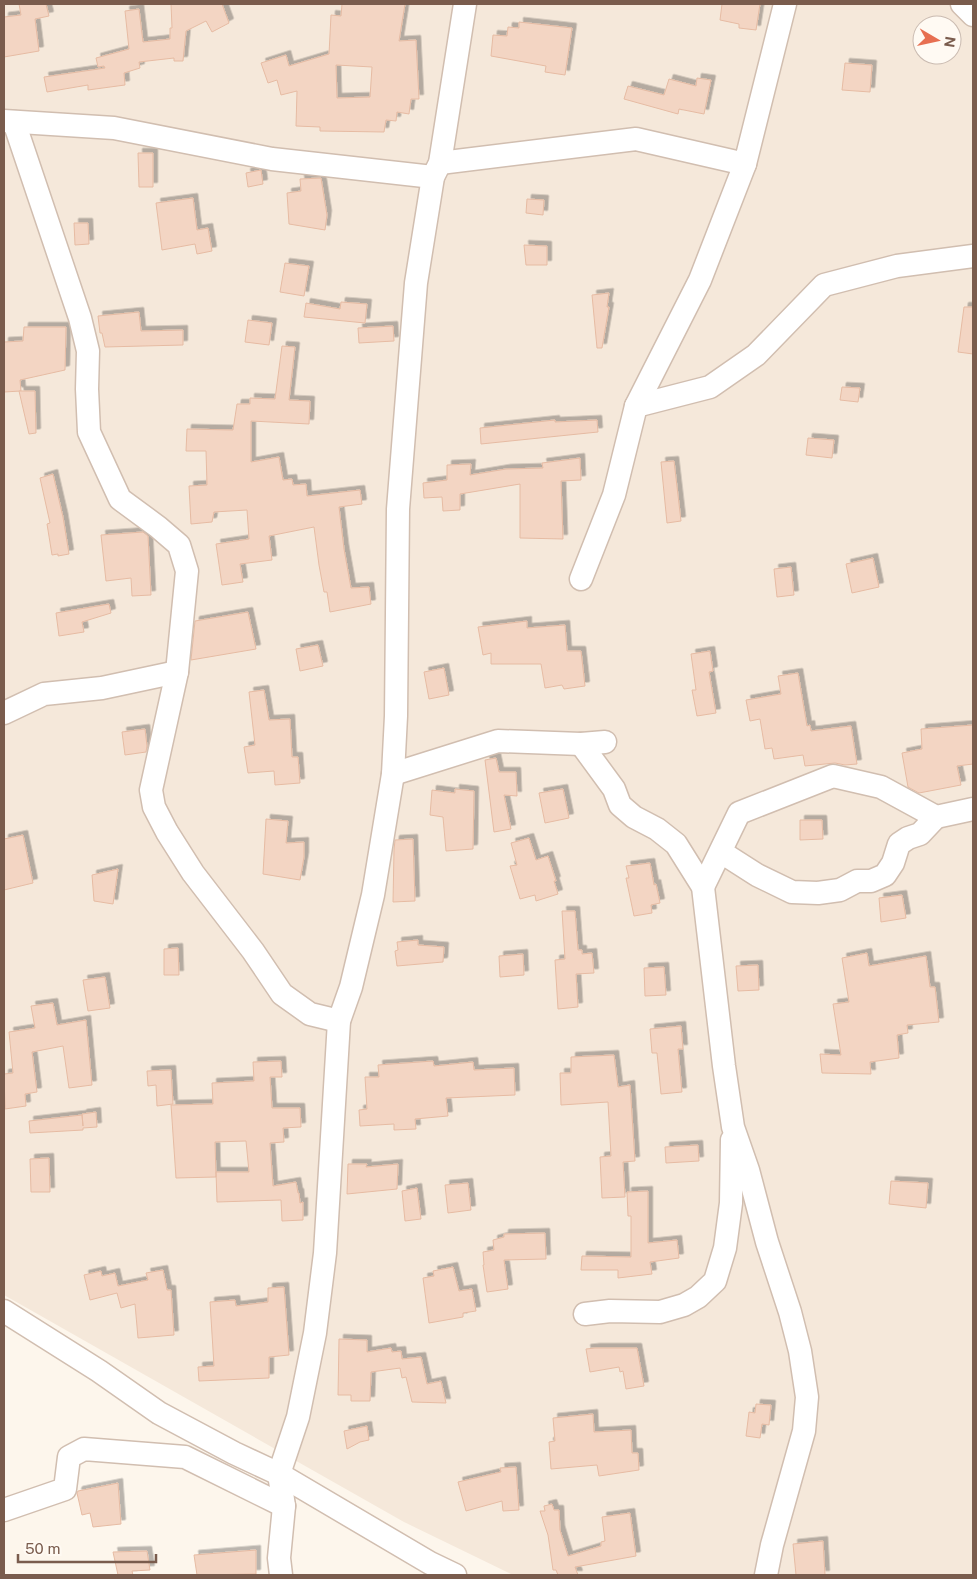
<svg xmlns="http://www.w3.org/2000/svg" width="977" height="1579" viewBox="0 0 977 1579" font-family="'Public Sans',sans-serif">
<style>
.residential{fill:#f5e8da;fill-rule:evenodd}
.building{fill:#f3d5c3;stroke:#e6bba3;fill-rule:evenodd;filter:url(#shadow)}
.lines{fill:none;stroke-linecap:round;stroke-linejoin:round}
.minor-casing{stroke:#d1beb0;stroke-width:25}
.minor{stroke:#fff;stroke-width:22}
</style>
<defs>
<filter id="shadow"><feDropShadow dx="4.5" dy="-4.5" stdDeviation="0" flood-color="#0004"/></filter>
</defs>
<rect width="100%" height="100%" fill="#fdf6ec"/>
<path class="residential" d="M4 4H973V1575H513L404 1522 4 1295ZM922 25H952V55H922Z"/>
<g class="building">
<path d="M19 4H46L49 16 35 19 39 51 4 57V17L21 15Z"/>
<path d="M171 4H222L229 23 212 32 206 21 186 31 183 61H174V58L139 62 140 68 124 73 125 85 88 90V85L47 92 44 77 105 68 104 66 98 67 96 58 129 49 125 11 139 9 143 42 170 39V28H172Z"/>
<path d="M342 4H405L399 41 416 40 419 99H411L409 114 397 112 396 121 386 120 384 132 320 131V127L296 126 297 91 281 95 277 80 268 83 261 63 286 55 289 66 329 54 331 15 341 16ZM336 65 372 67 370 97 337 98Z"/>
<path d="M722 4H760L756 30 739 28V24L720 20Z"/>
<path d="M519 22 572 28 565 75 545 72 546 66 491 56 493 35 507 36 508 27 519 28Z"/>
<path d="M845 63 872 65 870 92 842 90Z"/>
<path d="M697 78 711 80 704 114 679 109 678 114 624 99 628 86 664 95 669 79 696 86Z"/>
<path d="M138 153H153V187H139Z"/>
<path d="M261 170 263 184 248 187 246 173Z"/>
<path d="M321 178 327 215 325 230 289 224 287 193 301 191 300 179Z"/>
<path d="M193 198 197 230 208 228 212 251 197 254 195 244 162 250 156 203Z"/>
<path d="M527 199 544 200 543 215 526 213Z"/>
<path d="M74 223H88L89 244 75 245Z"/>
<path d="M524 245 547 246V265H526Z"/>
<path d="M285 263 309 266 304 296 280 292Z"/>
<path d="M609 293 607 307H609L602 348H597L592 295Z"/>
<path d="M341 302 367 304 365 323 304 317 306 303 340 309Z"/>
<path d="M964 307H973V354L958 352Z"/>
<path d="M139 312 141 331 183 330V345L105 347 102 333H100L98 316Z"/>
<path d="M248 320 272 323 269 345 245 342Z"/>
<path d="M393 326 394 341 359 343 358 328Z"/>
<path d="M24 327H66L65 370 20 380 21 391 4 392V342L23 341Z"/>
<path d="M282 346 295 347 289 400 310 401 309 424 251 421V462L279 457 283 480 292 479 293 485 306 484 307 496 360 490 362 504 339 507 344 549 351 588 369 587 371 604 330 612 327 592H324L319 565 314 527 269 536 272 560 240 564 243 582 222 585 216 544 249 539 247 510 214 512 212 522 191 524 189 486 207 485 206 451H186L187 429 233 430 237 404H250V398L275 399Z"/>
<path d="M842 387 860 388 858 402 840 400Z"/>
<path d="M19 391H35L36 433 29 434Z"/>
<path d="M555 420V422L597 420 598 432 481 444 480 428Z"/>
<path d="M808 438 834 440 832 458 806 455Z"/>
<path d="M580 458 581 480 561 481 563 539 520 538V484L460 494V510L443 511 442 497 424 498 423 483 447 480V465L471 464 470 475 506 469 543 468 542 463Z"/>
<path d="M674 461 681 521 667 523 661 462Z"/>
<path d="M53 474 63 517 69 554 58 556V554L52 555 47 524 50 523 40 478Z"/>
<path d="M143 532 148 536 151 595 132 596 131 578 106 581 101 535Z"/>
<path d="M873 558 879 587 852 593 846 564Z"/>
<path d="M791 567 794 595 777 597 774 569Z"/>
<path d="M109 604 111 613 82 622 84 632 59 636 56 613Z"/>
<path d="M248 612 256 649 191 660 195 621Z"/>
<path d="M527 621V628L565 625 567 651H581L585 686 564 689 562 685 545 688 541 664H491V653L483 655 478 627Z"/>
<path d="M318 645 323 666 300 671 296 649Z"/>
<path d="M710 651 713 671 709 672 716 713 697 716 692 690H696L691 654Z"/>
<path d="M444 668 449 695 429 699 424 672Z"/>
<path d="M798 673 807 726 810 725 811 731 851 726 857 764 845 765 835 763 805 766 803 755 774 759 772 748 765 749 760 719 750 721 746 700 781 694 778 676Z"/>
<path d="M264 690 269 720 290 719 292 757H298L300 783 275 785 274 771 248 773 244 747 255 745 249 692Z"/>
<path d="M973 725V764L957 766 961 785 919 793 908 787 902 753 922 749 921 729Z"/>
<path d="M145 729 147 746 146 752 125 755 122 732Z"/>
<path d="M496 758 499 772H516L517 796 504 795 511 829 494 832 485 760Z"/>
<path d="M455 789 474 791 473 849 446 851 443 817 430 815 432 790 455 793Z"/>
<path d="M563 789 569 818 545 823 539 793Z"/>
<path d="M266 819 288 821 286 843 304 842V857L300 880 263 874Z"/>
<path d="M800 820H822L823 839 800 840Z"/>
<path d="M23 835 33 883 4 890V839Z"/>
<path d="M529 838 536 860 548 856 556 881H554L558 894 536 901 535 895 520 899 510 866 517 865 511 843Z"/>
<path d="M413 839 415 901 393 902 394 850 395 840Z"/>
<path d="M650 863 654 885 656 884 660 903 651 905 652 913 634 916 626 878H629L626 866Z"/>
<path d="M118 869 113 904 94 901 92 875Z"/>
<path d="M902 895 906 918 881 922 879 898Z"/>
<path d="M562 911H575L578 950H582V954L592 953 594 973 576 974 578 1007 558 1009 555 960 565 959Z"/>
<path d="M418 940V945L444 947 443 962 397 966 395 951 398 950 397 942Z"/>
<path d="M178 948 179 975H164V949Z"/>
<path d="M867 953 869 966 926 956 930 987H935L939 1022 907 1025 908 1033 897 1035 899 1058 870 1062 871 1074 822 1073 820 1054 841 1055 833 1004 849 1002 842 958Z"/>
<path d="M523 954 524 975 500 977 499 956Z"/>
<path d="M758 965 759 990 738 991 736 966Z"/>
<path d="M664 967 666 995 645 996 644 968Z"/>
<path d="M105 977 110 1008 88 1011 83 980Z"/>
<path d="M53 1003 57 1025 86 1020 92 1085 69 1088 63 1046 32 1052 37 1092 25 1094 26 1106 5 1109 4 1074 13 1073 9 1032 35 1028 31 1006Z"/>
<path d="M681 1026 683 1049H678L682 1092 661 1094 657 1053H652L650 1029Z"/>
<path d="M614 1055 618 1087 630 1085 635 1161 623 1162 625 1197 602 1198 600 1157 611 1156 608 1102 561 1105 560 1073H571V1057Z"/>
<path d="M281 1061 282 1077H270L272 1108H300L301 1127 283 1128 284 1142 270 1143 273 1186 296 1182 298 1193H299L300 1203 303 1202V1220L282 1221 281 1200 217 1202 216 1172H249L246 1141 215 1142 216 1177 176 1178 171 1105 213 1104 212 1083 254 1081 253 1062Z"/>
<path d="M433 1061 434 1066 473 1062 474 1070 514 1068 515 1095 446 1098 448 1116 415 1119 416 1129 394 1130V1124L360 1126 359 1110 367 1109 365 1077H379L378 1065Z"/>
<path d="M171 1070 173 1104 157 1106 156 1085 148 1086 147 1071Z"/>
<path d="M96 1112 97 1127 83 1128V1130L30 1133 29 1121 82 1115 83 1126 82 1114Z"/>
<path d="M698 1145 699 1161 666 1163 665 1147Z"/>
<path d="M49 1158 50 1192H31L30 1159Z"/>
<path d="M348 1164H367L366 1167 398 1164 397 1189 347 1194Z"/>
<path d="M891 1181 928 1183 926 1208 889 1204Z"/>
<path d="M468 1183 471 1210 448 1213 445 1185Z"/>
<path d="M417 1188 421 1219 405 1221 402 1191Z"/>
<path d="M648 1191V1243L677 1240 679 1258 650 1262 652 1274 618 1278V1270H581L582 1256 631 1257V1216H628L627 1192Z"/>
<path d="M545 1233 546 1259 504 1260 508 1289 487 1292 483 1265H484L483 1252 494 1250 493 1240 504 1237V1234Z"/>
<path d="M453 1267 459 1291 472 1289 476 1311 463 1313V1317L429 1323 423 1278 434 1276 433 1271Z"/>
<path d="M163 1270 167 1290H171L174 1335 138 1338 135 1304 121 1308 117 1293 90 1300 84 1275 101 1271 102 1276 115 1273 118 1286 148 1280 146 1273Z"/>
<path d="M284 1287 289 1355 269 1357V1378L199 1381 198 1367 214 1366 210 1302 235 1300 236 1306 268 1302V1288Z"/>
<path d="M339 1339 367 1340V1352L391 1348 392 1352 401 1351 402 1359 421 1357 427 1384 441 1381 446 1403 412 1402 406 1377 402 1378 400 1368 371 1372 370 1401H351V1395H338Z"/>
<path d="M595 1348H637L644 1386 626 1389 623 1371 620 1372 619 1367 590 1372 586 1349Z"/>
<path d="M756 1404 771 1405 769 1425 762 1424 760 1438 746 1436 749 1412 755 1413Z"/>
<path d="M593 1414 594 1432 631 1430 632 1453H638L639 1470 599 1476 597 1465 551 1469 549 1442 555 1441 553 1418Z"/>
<path d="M367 1426 369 1440 360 1442 347 1449 344 1431Z"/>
<path d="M516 1467 519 1510 503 1511 502 1501 466 1511 458 1482 501 1472 500 1468Z"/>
<path d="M118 1483 121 1524 93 1527 90 1513 82 1515 77 1493 78 1491Z"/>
<path d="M552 1504 554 1510H559L560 1530 568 1556 601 1546V1542L605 1541 602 1517 630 1513 636 1556 575 1567 578 1575H558L556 1570H553L548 1535 540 1511H545L544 1506Z"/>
<path d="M823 1541 825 1575H796L793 1544Z"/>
<path d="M256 1550V1574L197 1575 194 1555Z"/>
<path d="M147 1551 150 1570 132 1571 133 1575H118L113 1552Z"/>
</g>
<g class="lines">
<g class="minor-casing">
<g id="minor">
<path d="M962 4 973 15"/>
<path d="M4 121 114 128 272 159 433 177"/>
<path d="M14 122 80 318 88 351 87 389 89 432 120 499 158 527 179 545 187 571 177 672 151 790 154 807 167 832 193 873 253 951 282 994 310 1014 339 1021"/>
<path d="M440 163 636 139 745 164 785 4"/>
<path d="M636 406 710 387 756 355 824 285 897 266 973 256"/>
<path d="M581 579 614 495 636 406 700 280 745 164"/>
<path d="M4 713 44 694 102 688 177 672"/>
<path d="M605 742 581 744 614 789 620 805 634 817 657 829 676 844 703 887 724 1066 733 1127 748 1170 767 1242 790 1312 800 1351 807 1397 804 1431 772 1545 766 1575"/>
<path d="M393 774 498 741 581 744"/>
<path d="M721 852 757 875 792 892 818 893 840 890 857 881H871L885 875 893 863 899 844 908 838 920 834 936 817"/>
<path d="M703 887 739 813 833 776 881 787 936 817 973 809"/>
<path d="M4 1311 99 1371 159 1413 234 1453 279 1474 430 1563 455 1575"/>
<path d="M585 1314 610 1311 660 1312 684 1305 698 1297 715 1281 725 1248 731 1203 732 1140"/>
<path d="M4 1510 65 1489 69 1457 84 1449 185 1457 284 1506"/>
<path d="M281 1575 279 1558 284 1506 279 1474 298 1417 315 1333 325 1253 339 1021 351 987 373 895 393 774 396 716 398 509 416 283 433 177 440 163 465 4"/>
</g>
</g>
<use href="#minor" class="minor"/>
</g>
<rect width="977" height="1579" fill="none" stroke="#7a5c4d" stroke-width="10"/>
<g transform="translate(937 40) rotate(99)"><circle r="24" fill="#fffaf3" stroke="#cabbb1"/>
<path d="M0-4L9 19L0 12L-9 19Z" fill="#e76f51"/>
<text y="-8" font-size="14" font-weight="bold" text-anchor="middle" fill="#7a5c4d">N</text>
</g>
<path d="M18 1554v8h138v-8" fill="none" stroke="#7a5c4d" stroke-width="2.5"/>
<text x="25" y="1554" font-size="15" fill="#7a5c4d" stroke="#fffaf3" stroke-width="4" paint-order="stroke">50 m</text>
</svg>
